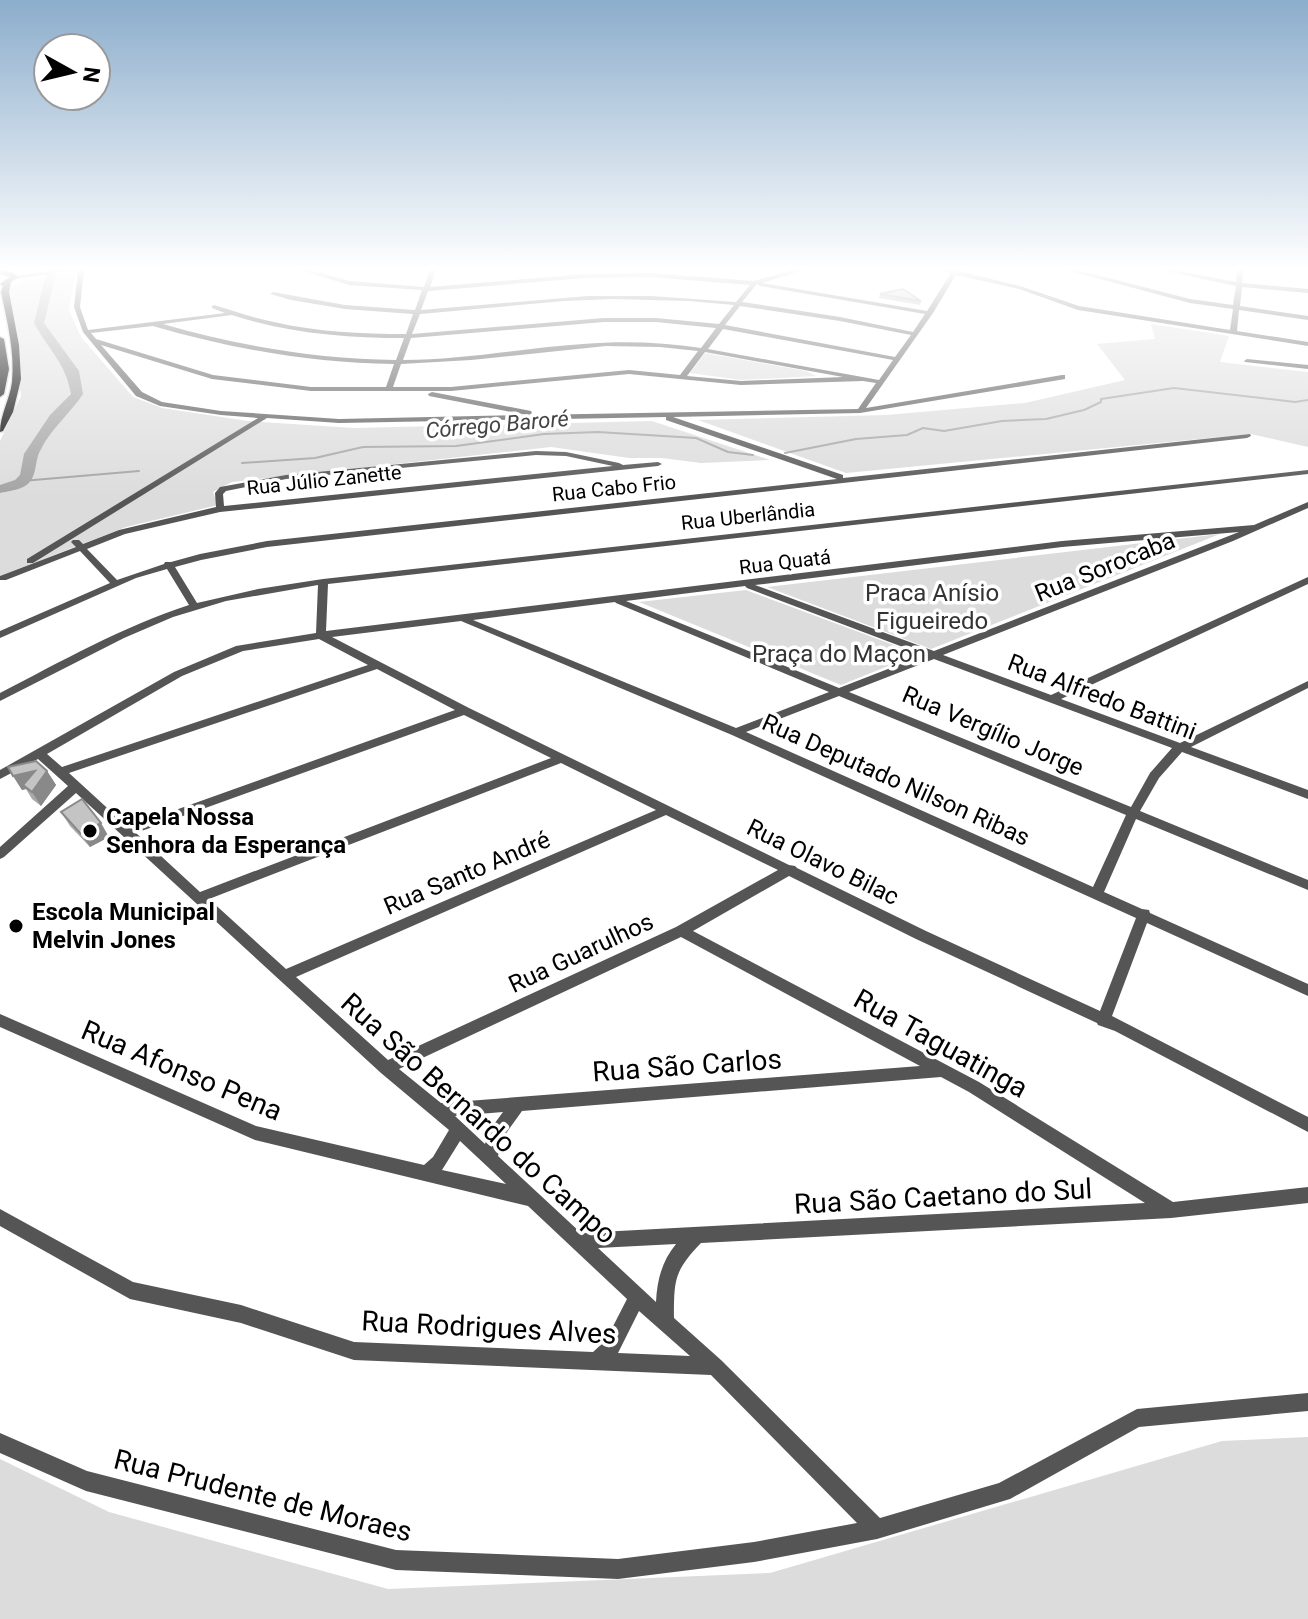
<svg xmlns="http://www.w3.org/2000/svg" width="1308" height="1619" viewBox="0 0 1308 1619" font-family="Roboto,sans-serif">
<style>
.green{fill:#dcdcdc}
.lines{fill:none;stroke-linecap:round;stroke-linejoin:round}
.stream{stroke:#a3a3a3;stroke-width:2}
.river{fill:#a3a3a3;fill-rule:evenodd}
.major-casing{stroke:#dbdbdb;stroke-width:3}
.minor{fill:#555;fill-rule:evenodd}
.major{fill:#000;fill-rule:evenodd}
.wall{fill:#a9a9a9}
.shaded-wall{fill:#898989}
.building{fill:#c4c4c4;stroke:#898989;stroke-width:2}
.poi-dot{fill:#000;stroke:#fff;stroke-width:3}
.labels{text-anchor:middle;stroke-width:7;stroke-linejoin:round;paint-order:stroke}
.far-street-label{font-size:20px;fill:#000;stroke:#fff}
.far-water-label{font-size:22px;font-style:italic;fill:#444;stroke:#fff}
.street-label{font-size:24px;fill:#000;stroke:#fff}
.park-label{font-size:24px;fill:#333;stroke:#fff}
.poi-label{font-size:24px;font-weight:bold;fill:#000;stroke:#fff;text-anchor:start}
.near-street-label{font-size:28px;fill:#000;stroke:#fff}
</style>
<rect width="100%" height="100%" fill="#fff"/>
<g class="green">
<path d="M75 273 69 310 81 337 133 397 162 408 248 421 354 428 652 421 770 460 701 463 662 458H629L551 447 232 482 213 492 218 505 126 527 0 576V441L21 396 6 290 22 281Z"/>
<path d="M1151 324 1229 336 1220 362 1308 372V447L1251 434 846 473 698 420 886 415 1025 403 1125 380 1097 344 1155 339Z"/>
<path d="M705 353 806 371 816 376 741 380 690 373Z"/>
<path d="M1220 534 931 649 767 587Z"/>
<path d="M746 590 918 654 841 685 639 602Z"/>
<path d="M1308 1437V1619H0V1459L109 1512 388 1589 770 1573 1222 1441Z"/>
</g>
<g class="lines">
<g class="stream">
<path d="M785 453 856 439 907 435 923 428 944 431 1002 421 1046 419 1084 410 1101 402V399L1174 388 1295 402 1308 400"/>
<path d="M242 463 315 458 363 447 456 446 544 434 598 432 696 438 728 452 753 455"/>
<path d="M22 481 139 471"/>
</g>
<path class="river" d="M47 270H57L44 323 79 371 83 394C70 414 51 428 40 451 34 462 38 478 25 486 19 490 8 491 0 493V485L15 480 20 475 24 454 50 415 71 394C65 361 49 351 34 323Z"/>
<g class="major-casing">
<g id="major">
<path d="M0 270 12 272 18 277 11 282 9 292 19 345 21 379 13 412 3 431 0 432C0 415 10 399 12 382 15 352 7 321 1 292L3 286 0 284 10 277 0 274Z"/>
<path d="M0 337 4 339 9 369 4 394 0 397Z"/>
</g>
</g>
<g class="minor">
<path d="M55 270H76L14 279 11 277Z"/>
<path d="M78 270H84L80 307 88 330 225 313 212 308V306L214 305C234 311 254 318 274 322 317 332 362 334 406 334L413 314 345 309 291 300 270 294 273 292 345 305 415 310 422 290 349 285 300 270H311L349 281 424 287 430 270H436L430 287 584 274 650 273 754 281 793 270H804L762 283 927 311 951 273 942 270H956L1023 287 1079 306 1230 330 1233 309 1190 303 1066 270H1078L1190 299 1233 305 1236 286 1161 270H1175L1236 282 1238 270H1244L1242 283 1308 289V293L1242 287 1240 306 1308 316V320L1239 310 1237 331 1308 342V346L1078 310 1019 289 956 275 933 313 866 408 1062 375H1065V379L860 413 673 417 843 475V478L1250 434 1251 436 1247 438 267 547 201 560 175 567 197 603 258 589 323 579 1308 470V474L328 584 326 631 1062 541 1254 525 1308 502V508L1233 541 943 655 1051 695 1308 577V584L1061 699 1180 743 1308 681V688L1191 747 1308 790V799L1182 752 1159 778 1140 811 1308 880V890L1136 819 1104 892 1142 909 1149 910 1150 913 1308 984V996L1147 923 1112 1016 1308 1117V1132L1115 1031 1098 1025 1097 1023 916 939 789 876 693 931 979 1082 1173 1202 1308 1187V1203L1171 1218 701 1243C674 1271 674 1280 674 1318L721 1360 880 1518 999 1483 1137 1409 1308 1393V1411L1139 1427 1010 1499 877 1539 754 1562 618 1579 396 1570 86 1491 0 1453V1433L87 1471 396 1550 618 1559 754 1542 857 1523 711 1375 354 1360 241 1323 130 1299 0 1226V1209L133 1282 241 1305 354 1342 593 1352 606 1340 627 1299 528 1206 255 1140 0 1027V1014L256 1126 424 1165 433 1157 449 1130 381 1073 76 793 4 857 0 859V847L68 786 38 759 0 779V770L174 672 236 646 316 633 318 585 226 601 173 617 124 638 0 701V693C62 661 122 627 189 605L167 569 136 578 0 638V631L110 583 80 551 6 580H0V576L76 547 71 542 73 540H79L83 544 119 530 216 507 215 493 220 487 286 475 536 451 566 452 619 463 623 465 658 462 662 464 658 466 220 512 125 534 87 549 117 580 164 564 165 562H171L200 554 267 541 837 479 666 420V417L339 423 267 418 33 563H27V559L258 418 221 415 160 406 136 396 83 332 74 307ZM650 277 750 285 736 302 651 296H588L421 310 428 291 584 278ZM757 284 760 286 925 314 913 332 840 317 742 302ZM613 299 689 301 734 305 719 324 656 318H604L412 334 420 314 564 301ZM740 306 840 321 911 335 895 357 725 325ZM232 315C288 333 346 338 404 338L396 360C316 359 239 346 163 324ZM604 322H656L716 328 701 348C662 342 622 341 583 344 523 348 463 360 403 360L411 338ZM153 326C232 349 312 363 394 364L386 387H311L213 375 96 339 91 333ZM723 329 893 360 879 380 708 349ZM101 345 212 379 311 391H451L629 374 741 385 863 381 876 383 858 409 529 415 532 413 531 411 432 392 428 394 429 396 527 415 339 419 221 411 162 402 142 392ZM606 346 660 347 698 351 680 375 629 370 451 387H393L401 364 471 360ZM705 352 843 377 741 381 687 376ZM536 455 566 456 613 466 224 506 223 494 226 491 286 479ZM1239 532 934 651 755 585 1062 547ZM745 586 747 588 924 655 839 688 626 601ZM615 602 616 603 829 692 736 728 473 620ZM461 621 732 735 1136 918 1100 1011 926 931 797 868 795 866 789 865 469 708 332 637ZM319 639 368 665 62 767 47 754 182 676 243 651ZM934 659 1172 748 1150 773 1131 807 849 692ZM377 669 455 710 128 827 69 773ZM839 696 1126 815 1093 887 746 732ZM464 715 551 758 200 892 136 833ZM561 763 656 810 286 969 209 899ZM666 815 778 870 676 927 388 1060 296 977ZM681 937 920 1066 441 1103 399 1069ZM941 1077 969 1092 1145 1203 581 1233 498 1156 502 1139 522 1111ZM503 1112 489 1131 485 1144 455 1116ZM460 1141 506 1184 442 1170ZM676 1244C662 1261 657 1280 656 1302L598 1248ZM639 1311 690 1356 618 1353Z"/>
<path d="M1247 359 1308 365V369L1245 362 1244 361Z"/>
</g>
<use href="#major" class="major"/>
</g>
<g class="wall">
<path d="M880 294 921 301 920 305 879 298Z"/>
<path d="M8 767 47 771 56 785 41 806 32 799 26 789 22 790Z"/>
<path d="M61 812 109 837 90 847 70 826Z"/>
</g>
<g class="shaded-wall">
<path d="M35 771H47L56 785 41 806 32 792 23 785 26 789 22 790 13 776Z"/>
<path d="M101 823 109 837 90 847 81 834Z"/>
</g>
<g class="building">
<path d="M903 289 921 301 880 294Z"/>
<path d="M36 761 47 771 32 792 23 785 35 771 13 776 8 767Z"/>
<path d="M82 799 101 823 81 834 61 812Z"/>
</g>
<linearGradient id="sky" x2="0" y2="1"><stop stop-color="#8cadcc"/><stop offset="0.54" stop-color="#fff"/><stop offset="1" stop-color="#fff" stop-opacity="0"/></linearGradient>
<rect width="1308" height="497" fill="url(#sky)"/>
<g class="poi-dot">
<circle cx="90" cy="831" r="8"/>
<circle cx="16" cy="926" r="8"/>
</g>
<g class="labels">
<g class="far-street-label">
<text transform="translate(324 480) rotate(-6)" y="7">Rua Júlio Zanette</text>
<text transform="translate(614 488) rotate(-6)" y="7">Rua Cabo Frio</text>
<text transform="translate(748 516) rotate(-6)" y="7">Rua Uberlândia</text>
<text transform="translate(785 562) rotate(-7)" y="7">Rua Quatá</text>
</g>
<g class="far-water-label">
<text transform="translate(497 424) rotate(-5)" y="8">Córrego Baroré</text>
</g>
<g class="street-label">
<text transform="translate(1105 567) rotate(-22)" y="8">Rua Sorocaba</text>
<text transform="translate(1102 697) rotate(21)" y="8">Rua Alfredo Battini</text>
<text transform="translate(993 731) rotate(23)" y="8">Rua Vergílio Jorge</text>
<text transform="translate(896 780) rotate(24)" y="8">Rua Deputado Nilson Ribas</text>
<text transform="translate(823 862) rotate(26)" y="8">Rua Olavo Bilac</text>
<text transform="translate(467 873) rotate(-23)" y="8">Rua Santo André</text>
<text transform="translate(581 953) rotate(-25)" y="8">Rua Guarulhos</text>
</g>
<g class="park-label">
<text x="932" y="601">Praca Anísio<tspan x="932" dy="28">Figueiredo</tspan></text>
<text x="839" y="662">Praça do Maçon</text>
</g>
<g class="poi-label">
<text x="106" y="825">Capela Nossa<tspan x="106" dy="28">Senhora da Esperança</tspan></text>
<text x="32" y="920">Escola Municipal<tspan x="32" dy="28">Melvin Jones</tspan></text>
</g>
<g class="near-street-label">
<text transform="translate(941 1043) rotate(29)" y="10">Rua Taguatinga</text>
<text transform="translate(687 1065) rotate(-4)" y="10">Rua São Carlos</text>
<text transform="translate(182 1070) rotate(23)" y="10">Rua Afonso Pena</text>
<text transform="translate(479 1118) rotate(42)" y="10">Rua São Bernardo do Campo</text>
<text transform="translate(943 1196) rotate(-3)" y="10">Rua São Caetano do Sul</text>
<text transform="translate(489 1327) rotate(3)" y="10">Rua Rodrigues Alves</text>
<text transform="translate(263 1495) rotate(14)" y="10">Rua Prudente de Moraes</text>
</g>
</g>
<g transform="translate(72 72) rotate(98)"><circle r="38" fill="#ffffff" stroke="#999999" stroke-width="2"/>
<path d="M0-6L14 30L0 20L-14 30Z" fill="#000000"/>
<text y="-12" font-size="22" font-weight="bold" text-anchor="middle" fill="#000000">N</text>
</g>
</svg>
